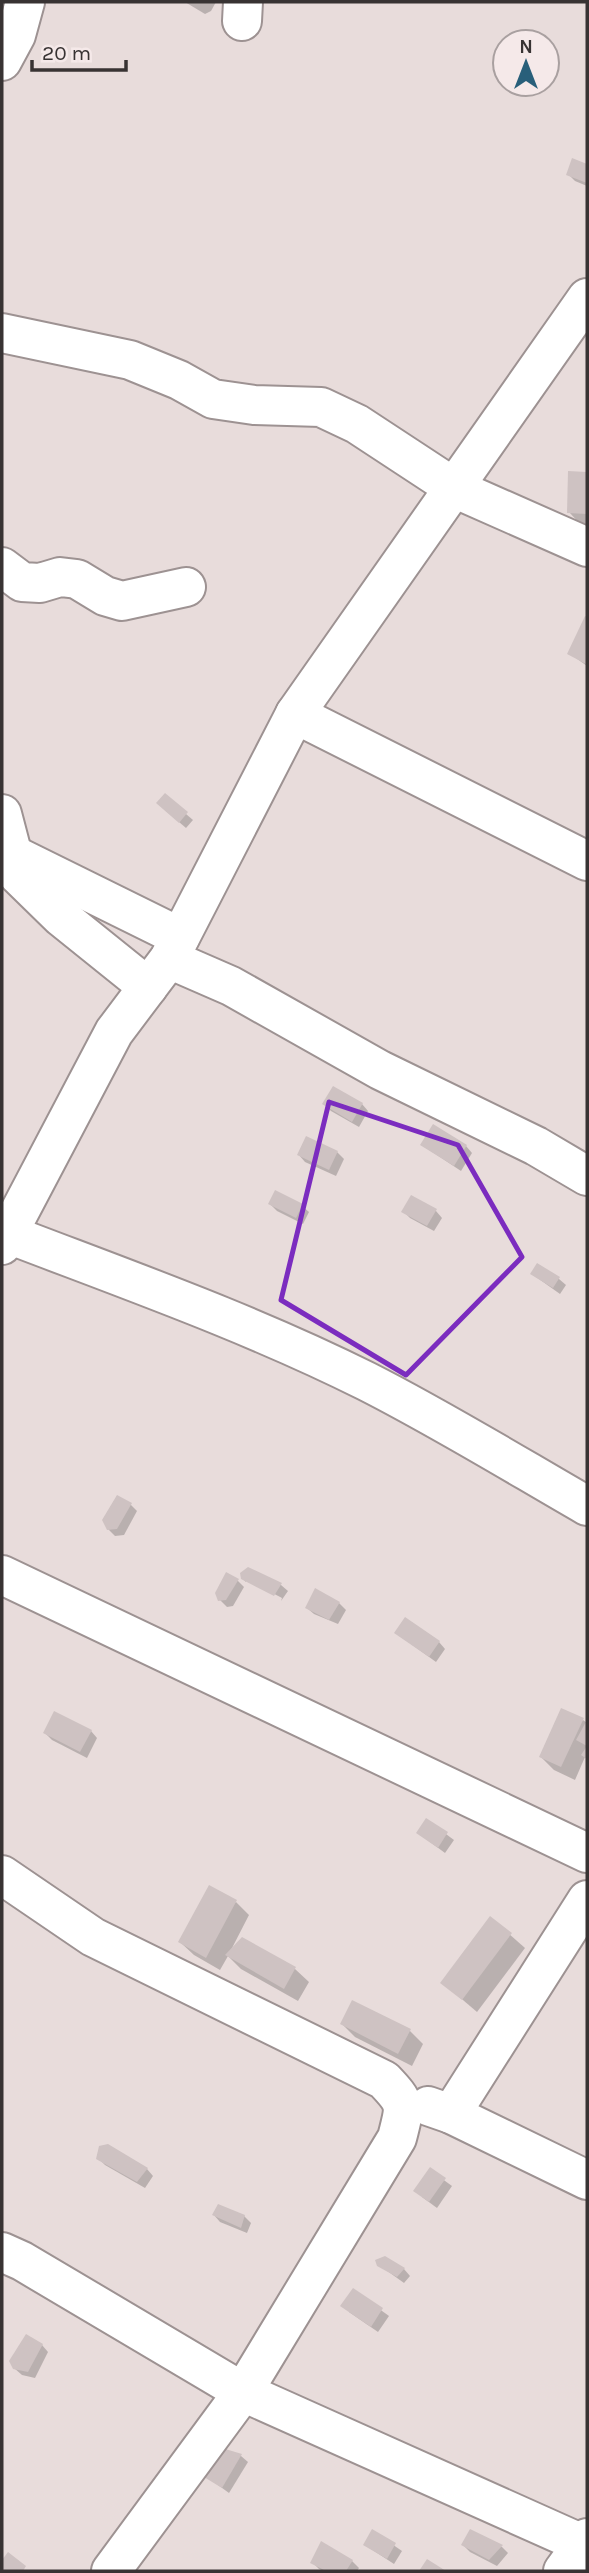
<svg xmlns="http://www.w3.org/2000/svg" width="589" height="2573" viewBox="0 0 589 2573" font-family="Karla,sans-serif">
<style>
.shadow{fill:#0003}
.building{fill:#cec2c2}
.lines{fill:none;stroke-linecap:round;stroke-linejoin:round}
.minor-casing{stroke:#9d9292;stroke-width:42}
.minor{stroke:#fff;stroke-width:38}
.marked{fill:none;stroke:#7b2cbf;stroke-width:5;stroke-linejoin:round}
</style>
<rect width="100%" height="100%" fill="#e8dcdb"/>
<g class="shadow">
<path d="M185 2H216L211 11 205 14Z"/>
<path d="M573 161 587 166V186L575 181 568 174Z"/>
<path d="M570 473 587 474V526H582L569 512Z"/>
<path d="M586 618 587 619V666L569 653Z"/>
<path d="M165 810 186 814 193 820 186 828Z"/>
<path d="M324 1104H362L368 1111 359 1127 331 1111Z"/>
<path d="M422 1145 466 1146 472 1153 461 1171Z"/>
<path d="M337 1152 344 1159 336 1176 305 1162 299 1155Z"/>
<path d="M270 1204 302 1206 309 1212 303 1224 277 1211Z"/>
<path d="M403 1211H436L442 1218 434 1231 410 1218Z"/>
<path d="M532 1274 559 1279 566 1285 560 1294Z"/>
<path d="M130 1504 137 1511 124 1535 115 1536 108 1529Z"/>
<path d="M249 1569 281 1585 288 1591 281 1601 282 1598 246 1579V1582L242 1578Z"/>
<path d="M237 1580 244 1587 233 1606 227 1607 220 1600Z"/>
<path d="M316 1591 339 1603 346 1610 338 1624 314 1614 307 1608Z"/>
<path d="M396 1633 439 1642 445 1649 436 1662Z"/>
<path d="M583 1720 587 1723V1759L585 1757 575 1780 554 1770 541 1757Z"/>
<path d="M91 1731 97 1738 87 1758 52 1740 45 1733Z"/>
<path d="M427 1820 454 1840 445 1853 418 1833Z"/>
<path d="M236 1902 249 1915 231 1950 242 1939 295 1969 309 1982 298 2001 241 1969 228 1956 220 1970 194 1955 180 1942Z"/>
<path d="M491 1918 525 1948 477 2012 443 1983Z"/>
<path d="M342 2024 410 2031 423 2044 412 2066 355 2037Z"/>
<path d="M98 2158 147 2169 153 2176 145 2188 105 2165Z"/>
<path d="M430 2170 452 2186 437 2208 422 2197Z"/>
<path d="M214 2215 244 2216 251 2223 247 2233 220 2222Z"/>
<path d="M379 2265 404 2269 410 2276 404 2283Z"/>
<path d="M353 2290 389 2316 378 2332 349 2312Z"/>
<path d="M42 2345 48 2352 35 2378 22 2375 14 2368Z"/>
<path d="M223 2450 241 2456 248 2462 229 2493 207 2477Z"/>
<path d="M373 2531 402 2551 394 2564 365 2545Z"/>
<path d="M471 2531 502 2547 508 2553 497 2566 470 2552 463 2545Z"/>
<path d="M322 2544 352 2561 359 2568 357 2571H323L319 2569 312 2562Z"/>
</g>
<g class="building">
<path d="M572 158 587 164V183L566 175Z"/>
<path d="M568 471 587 472V514L567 513Z"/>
<path d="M585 616 587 617 586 664 567 654Z"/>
<path d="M165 793 188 812 179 823 156 803Z"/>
<path d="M333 1086 363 1103 352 1122 322 1104Z"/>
<path d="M433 1124 467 1145 454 1166 420 1145Z"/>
<path d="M306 1136 338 1151 329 1170 297 1155Z"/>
<path d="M275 1190 303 1204 296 1218 268 1204Z"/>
<path d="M411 1195 437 1209 427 1226 401 1212Z"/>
<path d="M537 1263 560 1277 553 1288 530 1274Z"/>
<path d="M117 1495 132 1503 117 1529 107 1530 102 1520Z"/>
<path d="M248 1567 282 1583 274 1596 241 1579 240 1573Z"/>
<path d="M226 1572 239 1579 226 1600 218 1601 215 1593Z"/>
<path d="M315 1588 340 1602 329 1620 305 1608Z"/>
<path d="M405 1617 440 1641 429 1657 394 1633Z"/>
<path d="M561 1708 584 1718 561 1767 539 1757Z"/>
<path d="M54 1711 92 1730 80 1752 43 1733Z"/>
<path d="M587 1720V1759L581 1755 587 1746 576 1740Z"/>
<path d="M426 1818 448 1832 438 1848 416 1833Z"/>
<path d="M209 1885 237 1900 206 1958 178 1942Z"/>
<path d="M490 1916 512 1933 462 2000 440 1983Z"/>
<path d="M242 1937 296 1967 284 1989 225 1955Z"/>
<path d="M352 2000 411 2029 398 2054 340 2024Z"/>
<path d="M108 2144 148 2168 137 2182 96 2159 99 2146Z"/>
<path d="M430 2167 446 2178 429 2202 413 2191Z"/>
<path d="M218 2204 245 2215 241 2228 212 2215Z"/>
<path d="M385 2256 405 2268 397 2277 377 2266 375 2260Z"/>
<path d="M353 2288 383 2308 371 2327 340 2306Z"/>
<path d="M26 2334 43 2344 28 2372 13 2369 9 2361Z"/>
<path d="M222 2448 242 2454 222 2488 204 2477Z"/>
<path d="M372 2529 396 2543 387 2559 363 2545Z"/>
<path d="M470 2529 503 2545 489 2560 461 2545Z"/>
<path d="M321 2541 353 2560 346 2571H326L310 2563Z"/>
<path d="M8 2552 26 2566 23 2571H2V2560Z"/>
<path d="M427 2559 446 2571H419Z"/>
</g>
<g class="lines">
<g class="minor-casing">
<g id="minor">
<path d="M242 21 243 2"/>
<path d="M2 61 16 35 25 2"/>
<path d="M2 333 130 360 179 380 213 399 254 405 321 407 357 424 456 489 587 547"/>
<path d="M2 567 22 582 40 583 60 577 77 579 105 596 122 601 186 587"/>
<path d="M295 714 587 861"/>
<path d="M2 814 18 875 61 917 148 987"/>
<path d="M12 854 180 937"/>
<path d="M169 959 231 986 380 1070 536 1146 587 1176"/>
<path d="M8 1234C128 1280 250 1323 366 1381 441 1419 514 1464 587 1506"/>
<path d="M2 1245 114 1032 169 959 295 714 587 298"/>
<path d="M2 1575 587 1853"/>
<path d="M2 1875 93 1937 384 2080C408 2105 405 2106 397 2138L243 2392 111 2571"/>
<path d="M428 2106 451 2114 587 2180"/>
<path d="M451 2114 587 1900"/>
<path d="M2 2252 22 2261 243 2392 587 2546"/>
<path d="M563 2571 587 2538"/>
</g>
</g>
<use href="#minor" class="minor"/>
</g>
<path class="marked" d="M329 1102 458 1145 522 1257 406 1375 281 1300Z"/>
<rect width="589" height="2573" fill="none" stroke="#383333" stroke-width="7"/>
<g transform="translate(526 63)"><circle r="33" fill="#f5e9e9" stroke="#a9a0a0" stroke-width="2"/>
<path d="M0-5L12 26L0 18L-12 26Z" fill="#285f7a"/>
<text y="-10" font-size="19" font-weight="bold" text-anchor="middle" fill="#383333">N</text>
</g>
<path d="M32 60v10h94v-10" fill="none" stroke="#383333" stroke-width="3.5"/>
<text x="42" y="60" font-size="21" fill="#383333" stroke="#f5e9e9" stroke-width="5" paint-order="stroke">20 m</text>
</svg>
